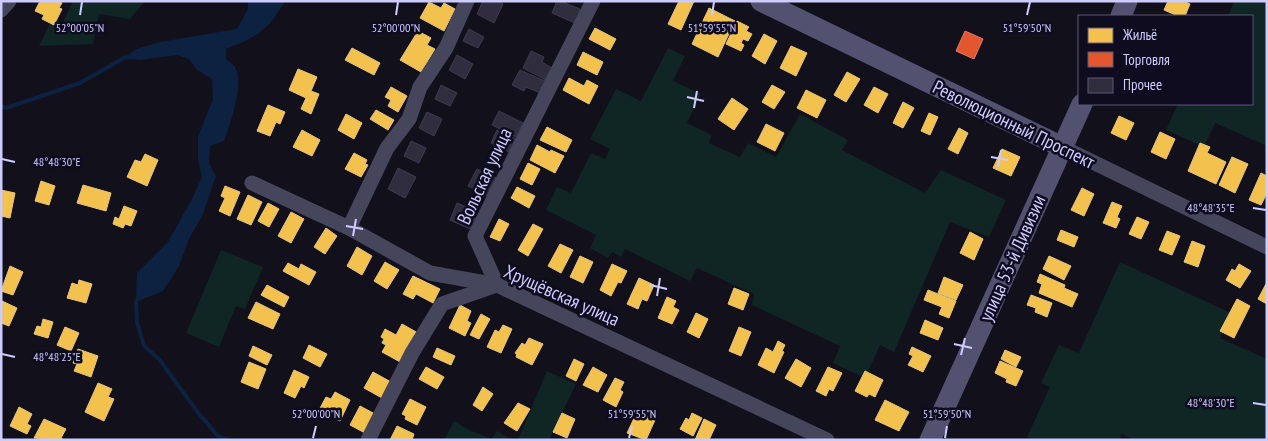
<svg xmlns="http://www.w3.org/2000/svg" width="1268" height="441" viewBox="0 0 1268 441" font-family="'PT Sans Narrow',sans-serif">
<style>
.green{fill:#0f2625}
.water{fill:#0d2240}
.homes{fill:#f2c14e;stroke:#e7c483}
.shops{fill:#e4572e;stroke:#dd7a6d}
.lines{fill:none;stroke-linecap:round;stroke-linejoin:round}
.stream{stroke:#0d2240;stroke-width:4}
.building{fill:#302e3e;stroke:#3d3a50}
.street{stroke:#45465c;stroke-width:15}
.secondary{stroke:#52516f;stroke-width:21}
.ticks{fill:none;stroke:#cecbff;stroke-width:2}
.labels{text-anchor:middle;stroke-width:5;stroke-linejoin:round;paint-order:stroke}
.street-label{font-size:19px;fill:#cecbff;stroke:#0f0c1f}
.ticks-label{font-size:12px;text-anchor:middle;fill:#cecbff;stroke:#0f0c1f;stroke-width:5;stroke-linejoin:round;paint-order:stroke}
</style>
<rect width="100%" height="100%" fill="#12101b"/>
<g class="green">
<path d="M73 1H145L130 19 99 14 93 44 39 46 51 21 61 26Z"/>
<path d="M1232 1H1267V146L1215 123 1204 147 1166 130 1178 104H1252V16H1228L1234 2Z"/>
<path d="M668 48 685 56 673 81 701 94 687 123 712 135 709 143 740 157 748 143 776 157 800 114 848 140 842 150 925 193 941 170 1006 200 989 237 950 222 894 352 880 345 865 378 833 363 840 346 752 305 754 294 697 268 690 281 625 249 621 257 612 252 608 258 590 248 596 235 546 210 557 187 571 193 591 153 605 159 610 149 590 139 616 89 641 101Z"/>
<path d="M221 250 263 267 245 309 236 306 219 347 186 333Z"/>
<path d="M1120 262 1231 313 1220 338 1267 359V440H1134L1122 434 1119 440H1034L1027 437 1050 387 1041 383 1059 345 1079 353Z"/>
<path d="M547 371 576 384 549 440H518Z"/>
<path d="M454 421 469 430 492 439 497 431 512 440H444Z"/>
</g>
<path class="water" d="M248 1H285C268 31 257 37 226 49V59C228 61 233 64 235 67 245 84 230 124 224 141L210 146 209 163 216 176 203 214 189 239 179 266 163 291 136 302 137 273 168 242 192 199 202 177 198 160V137L213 99 212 79 197 70 189 59 177 55 140 60 124 58 136 49 160 42 237 29 248 9Z"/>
<g class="homes">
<path d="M40 1H58L62 3 59 8 62 9 54 25 42 19 44 15 35 11Z"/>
<path d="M679 1H694L681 30 668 24Z"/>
<path d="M1168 1H1183L1190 4 1185 16H1178L1164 10Z"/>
<path d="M429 2 441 8 444 3 455 9 444 31 420 18Z"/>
<path d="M709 8 735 21 718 57 692 44Z"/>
<path d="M737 21 749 27 746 31 752 34 748 41 743 39 741 43 744 45 741 51 726 44Z"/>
<path d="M595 28 616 39 610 50 589 39Z"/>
<path d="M418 31 431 38 427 45 435 49 421 72 400 60Z"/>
<path d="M764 34 777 41 765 64 752 56Z"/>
<path d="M791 46 807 53 796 76 780 68Z"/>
<path d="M352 48 380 63 374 75 345 60Z"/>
<path d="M583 52 603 62 597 75 577 65Z"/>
<path d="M298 69 317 77 311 91 319 94 311 114 301 109 306 98 289 90Z"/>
<path d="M847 72 860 79 846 102 834 95Z"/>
<path d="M569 78 584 86 587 80 598 86 589 104 563 90Z"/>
<path d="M772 85 785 92 774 109 762 102Z"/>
<path d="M391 87 407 96 398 112 388 106 391 100 385 97Z"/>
<path d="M874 87 888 94 878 113 864 105Z"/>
<path d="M806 90 826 100 817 118 797 108Z"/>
<path d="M732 98 748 109 734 130 718 119Z"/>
<path d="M903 102 914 108 903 128 893 123Z"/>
<path d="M268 105 285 112 280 124 276 122 270 136 257 131Z"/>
<path d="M376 110 394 120 388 130 370 119Z"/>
<path d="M929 113 938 117 930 135 921 131Z"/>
<path d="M346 114 362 123 354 139 338 130Z"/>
<path d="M1119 116 1134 123 1126 140 1111 133Z"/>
<path d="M766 124 784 133 775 151 757 142Z"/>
<path d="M547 127 572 140 566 152 540 140Z"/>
<path d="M959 128 968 133 958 154 948 149Z"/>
<path d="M302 130 320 140 312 156 293 147Z"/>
<path d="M1160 132 1175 139 1166 159 1151 152Z"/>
<path d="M1200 143 1210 147 1207 153 1226 162 1216 184 1188 171Z"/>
<path d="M537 145 550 152 551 150 564 156 555 173 530 160Z"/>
<path d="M1002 149 1020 157 1011 176 993 168Z"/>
<path d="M354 153 367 160 365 164 368 165 361 177 345 169Z"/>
<path d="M145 154 158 160 147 186 127 177 135 160 141 162Z"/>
<path d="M1232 157 1248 164 1235 193 1219 185Z"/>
<path d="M528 163 540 169 532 185 520 179Z"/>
<path d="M1261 173 1267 176V193L1261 205 1249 200Z"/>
<path d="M41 181 55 186 49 205 35 201Z"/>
<path d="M83 185 111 193 106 211 77 203Z"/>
<path d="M225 186 240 192 230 216 219 211 225 198 221 196Z"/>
<path d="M517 187 535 196 529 208 511 198Z"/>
<path d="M1082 188 1094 194 1084 216 1071 210Z"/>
<path d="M1 190 15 193 10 218 1 216Z"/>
<path d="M248 195 262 202 251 225 237 219Z"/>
<path d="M1112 202 1122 206 1117 217 1120 219 1116 228 1103 223Z"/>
<path d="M268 203 279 209 269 227 258 221Z"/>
<path d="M124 206 137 211 131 226 125 224 123 228 113 224 115 217 119 219Z"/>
<path d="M291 212 304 219 291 243 278 236Z"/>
<path d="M1137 217 1149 222 1141 239 1129 234Z"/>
<path d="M499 219 509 224 500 241 490 237Z"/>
<path d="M533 224 543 229 528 256 518 250Z"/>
<path d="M326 228 337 236 325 254 314 247Z"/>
<path d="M1061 230 1078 237 1074 247 1057 240Z"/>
<path d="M1167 231 1180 236 1172 255 1159 250Z"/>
<path d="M970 232 983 239 974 260 960 253Z"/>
<path d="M1192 241 1205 246 1198 267 1184 262Z"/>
<path d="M560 244 573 250 561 273 548 266Z"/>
<path d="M357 247 372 256 362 275 347 266Z"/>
<path d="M580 256 593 262 583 283 570 277Z"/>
<path d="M1049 256 1071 266 1064 280 1043 269Z"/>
<path d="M385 262 399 270 387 289 374 281Z"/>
<path d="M288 263 299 269 301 264 316 272 309 285 283 271Z"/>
<path d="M612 264 627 271 621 283 618 282 611 296 600 290Z"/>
<path d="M1239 264 1251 271 1240 288 1226 280 1232 269 1235 271Z"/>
<path d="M10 266 23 272 13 295 1 291Z"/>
<path d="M1040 274 1065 285 1064 288 1078 294 1072 307 1039 293 1042 284 1037 282Z"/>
<path d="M413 276 440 289 433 303 416 294 413 299 403 294Z"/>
<path d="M944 277 963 285 956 300 938 293Z"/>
<path d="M639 278 654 285 647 301 642 299 638 309 627 304Z"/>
<path d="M79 280 92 284 86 303 67 298 72 283 78 285Z"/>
<path d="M1267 282V304L1258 299Z"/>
<path d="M267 285 289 297 284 307 261 295Z"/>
<path d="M734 288 749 294 743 310 728 304Z"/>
<path d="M928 290 956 301 949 318 939 314 942 307 924 300Z"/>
<path d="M1031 295 1052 303 1047 317 1035 312 1036 308 1027 305Z"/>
<path d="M667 297 676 301 673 307 679 310 672 324 658 318Z"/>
<path d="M1237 299 1250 306 1234 338 1220 331Z"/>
<path d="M2 301 17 308 9 326 1 323Z"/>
<path d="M256 302 280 314 273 329 248 318Z"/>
<path d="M460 305 471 311 467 321 471 323 465 336 449 328Z"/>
<path d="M696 313 708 319 699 338 687 332Z"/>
<path d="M481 314 490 319 479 339 470 335Z"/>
<path d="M43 319 53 322 48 338 34 334 37 326 41 327Z"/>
<path d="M925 320 943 328 938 340 920 333Z"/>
<path d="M402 324 418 333 402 363 382 352 386 345 382 343 384 339 381 337 385 329 396 335Z"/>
<path d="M503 325 512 329 501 353 487 347 495 330 499 332Z"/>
<path d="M65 327 79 333 71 351 57 345Z"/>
<path d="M739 327 751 332 741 356 729 351Z"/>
<path d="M529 338 543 344 532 365 516 357 517 354 515 353 522 343 525 345Z"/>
<path d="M778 341 785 345 782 351 784 352 774 373 758 365 766 348 773 352Z"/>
<path d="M309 345 327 354 320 367 303 358Z"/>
<path d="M253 346 272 355 267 365 249 356Z"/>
<path d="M912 347 931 356 923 372 908 365 913 356 909 354Z"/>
<path d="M437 348 455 356 451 365 433 357Z"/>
<path d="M78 349 98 356 91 377 74 371 77 364 73 363Z"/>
<path d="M1005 350 1021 357 1016 367 1001 359Z"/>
<path d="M574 359 584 364 576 381 566 376Z"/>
<path d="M796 359 811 368 801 387 785 378Z"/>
<path d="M1000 361 1023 371 1016 386 1006 382 1007 379 995 373Z"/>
<path d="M249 362 266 369 258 389 241 382Z"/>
<path d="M426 367 444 377 437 389 419 379Z"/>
<path d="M593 367 607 375 598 392 583 385Z"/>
<path d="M828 367 842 373 833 391 829 389 826 396 816 391Z"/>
<path d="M294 370 309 377 304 388 301 386 295 398 284 393Z"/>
<path d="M865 371 883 380 875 397 869 394 867 397 855 391Z"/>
<path d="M373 372 391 382 382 398 364 388Z"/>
<path d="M615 378 624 382 620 390 623 392 616 407 603 400Z"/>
<path d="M98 383 112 389 108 397 114 399 104 421 85 412Z"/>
<path d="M483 387 493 394 482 411 473 405Z"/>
<path d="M335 392 350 400 340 421 319 410 326 397 331 399Z"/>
<path d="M410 399 426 407 417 425 405 419 406 416 402 414Z"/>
<path d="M885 400 909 412 899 431 875 420Z"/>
<path d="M518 403 530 409 517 431 504 423Z"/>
<path d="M360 406 375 414 365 433 350 425Z"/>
<path d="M19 407 32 414 27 424 31 426 27 434 10 426Z"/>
<path d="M637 412 655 420 646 440 627 433Z"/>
<path d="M562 413 575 419 567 438 553 432Z"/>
<path d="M692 413 702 418 693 436 680 429 686 418 689 420Z"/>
<path d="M44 419 66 429 61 438 64 440 34 438Z"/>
<path d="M704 419 716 425 709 440H695Z"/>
<path d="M397 426 414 434 412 440H390Z"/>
</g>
<path class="shops" d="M965 31 983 39 974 59 956 51Z"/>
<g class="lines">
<g class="stream">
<path d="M1 106 6 108 80 83 124 58 129 57"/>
<path d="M138 298 136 302 137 322 144 346 159 359 199 414 218 436 228 440"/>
</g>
</g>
<g class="building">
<path d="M483 1H497L503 4 494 23 477 14Z"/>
<path d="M557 1H566L565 3 580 9 575 23 552 13Z"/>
<path d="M469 29 484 37 478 48 463 41Z"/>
<path d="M531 51 544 57 542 62 552 68 546 80 523 68Z"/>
<path d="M457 55 473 64 465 79 449 70Z"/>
<path d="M520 70 545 81 540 93 526 87 524 91 512 85Z"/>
<path d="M441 85 457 93 450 106 435 99Z"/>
<path d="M499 111 523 123 516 137 492 125Z"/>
<path d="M427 112 442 119 434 136 419 128Z"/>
<path d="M497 130 516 139 509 152 491 143Z"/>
<path d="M411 141 426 148 419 163 404 156Z"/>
<path d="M398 168 416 177 405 198 388 189Z"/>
<path d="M477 169 496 178 487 196 468 186Z"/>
<path d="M457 203 469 208 467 214 475 218 470 229 450 220Z"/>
</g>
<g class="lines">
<g class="street">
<path d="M1 10 9 1"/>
<path d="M1062 147 1267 247"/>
<path d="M252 183 349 228 430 273 497 285 827 440"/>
<path d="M349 228 387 148 409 119 420 87 446 48 467 1"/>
<path d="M368 440 412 353 442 304 497 285 475 236 593 1"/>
</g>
<g class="secondary">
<path d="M761 1 1062 147"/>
<path d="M1121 16 1127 1"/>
<path d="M930 440 1082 104"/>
</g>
</g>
<path class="ticks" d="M80 15 82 2M396 15 398 2M712 15 714 2M1027 15 1030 2M687 97 704 101M694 108 697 91M991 157 1008 160M2 159 15 162M998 167 1001 150M1253 208 1266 210M346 226 363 229M353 236 356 219M650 285 667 289M657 296 660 278M954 344 972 348M2 354 15 357M961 355 965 338M1253 403 1266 405M313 438 316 426M629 438 632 426M945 438 947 426"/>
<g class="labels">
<g class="street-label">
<text transform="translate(1014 124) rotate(26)" y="7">Революционный Проспект</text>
<text transform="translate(484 176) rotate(-65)" y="7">Вольская улица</text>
<text transform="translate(1012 258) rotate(-66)" y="7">улица 53-й Дивизии</text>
<text transform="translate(562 295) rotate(24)" y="7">Хрущёвская улица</text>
</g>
</g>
<g class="ticks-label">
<text x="80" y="32">52°00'05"N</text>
<text x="396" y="32">52°00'00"N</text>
<text x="712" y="32">51°59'55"N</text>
<text x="1027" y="32">51°59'50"N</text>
<text x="57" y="166">48°48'30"E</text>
<text x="1211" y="212">48°48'35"E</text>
<text x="57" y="361">48°48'25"E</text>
<text x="1211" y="407">48°48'30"E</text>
<text x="316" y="418">52°00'00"N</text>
<text x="632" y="418">51°59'55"N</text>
<text x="947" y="418">51°59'50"N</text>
</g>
<rect width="1268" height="441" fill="none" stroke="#cecbff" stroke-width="5"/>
<rect x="1078" y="15" width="175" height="90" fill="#0f0c1f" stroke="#5b5879"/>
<rect x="1088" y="28" width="25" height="15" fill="#f2c14e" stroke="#5b5879"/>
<text x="1123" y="40" font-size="15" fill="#cecbff">Жильё</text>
<rect x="1088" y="52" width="25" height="15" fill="#e4572e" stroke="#5b5879"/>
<text x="1123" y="65" font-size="15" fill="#cecbff">Торговля</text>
<rect x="1088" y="78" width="25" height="15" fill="#302e3e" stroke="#5b5879"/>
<text x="1123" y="90" font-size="15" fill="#cecbff">Прочее</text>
</svg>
